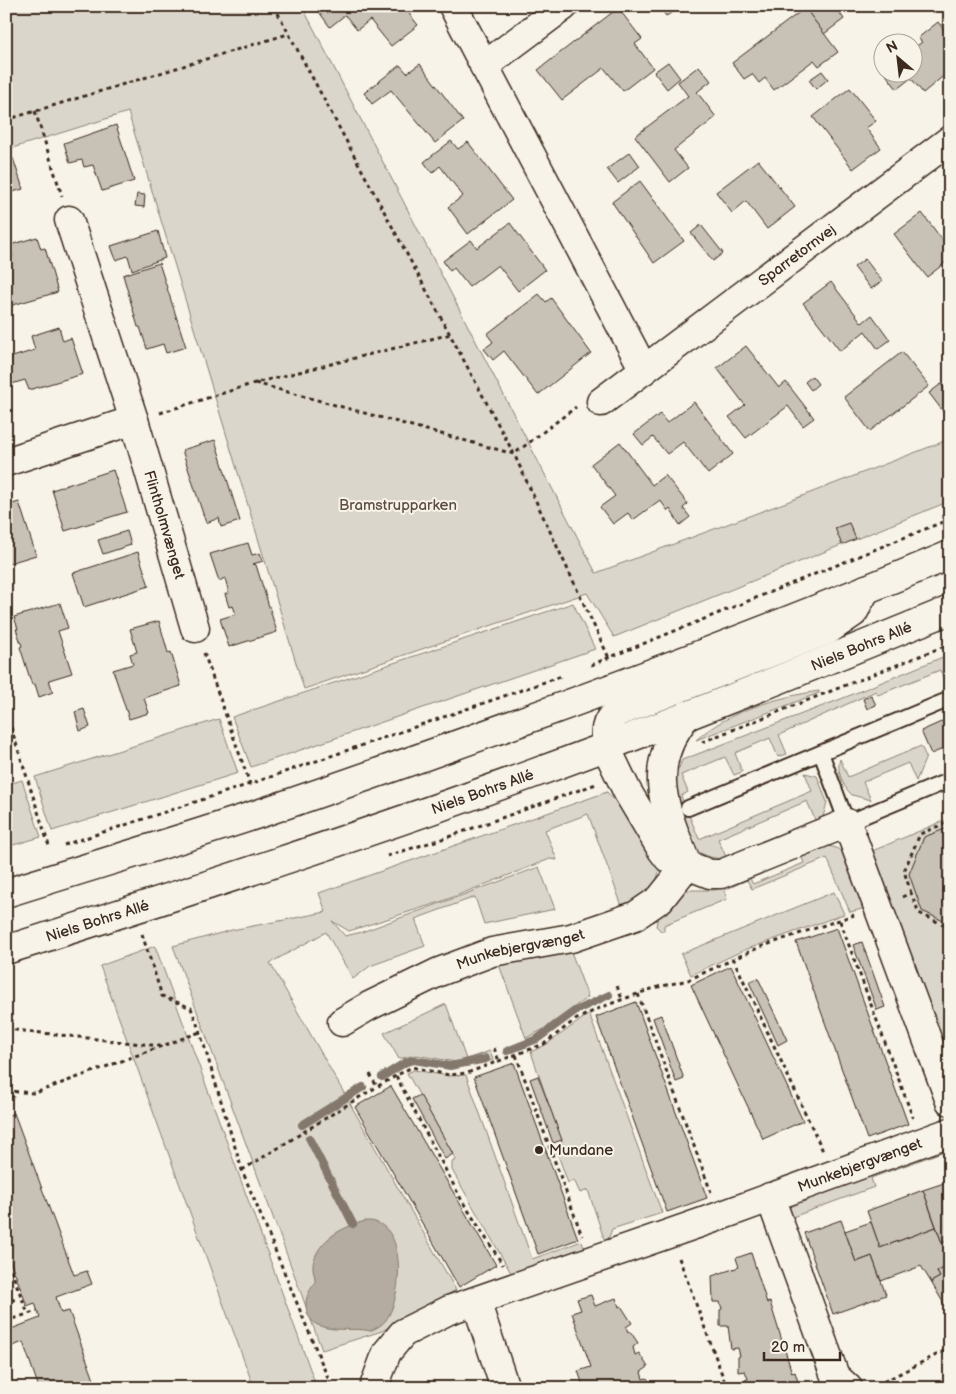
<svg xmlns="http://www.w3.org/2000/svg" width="956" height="1394" viewBox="0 0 956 1394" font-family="'Balsamiq Sans',sans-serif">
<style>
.green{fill:#dbd6cb;stroke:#8b8074}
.water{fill:#b4aca0;stroke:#84786c}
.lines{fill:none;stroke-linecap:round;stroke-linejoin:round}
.stream{stroke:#84786c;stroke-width:8}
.building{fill:#c8c1b6;stroke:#3b2a1e}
.service-casing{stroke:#3b2a1e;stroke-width:18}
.minor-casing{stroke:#3b2a1e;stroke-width:31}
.tertiary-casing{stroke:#3b2a1e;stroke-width:31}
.path{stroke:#3b2a1e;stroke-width:3;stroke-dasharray:4 4;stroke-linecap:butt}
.service{stroke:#f7f3e8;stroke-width:14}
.minor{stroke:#f7f3e8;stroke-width:28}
.tertiary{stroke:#f7f3e8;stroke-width:28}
.poi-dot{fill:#3b2a1e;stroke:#f7f3e8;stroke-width:2}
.labels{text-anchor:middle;stroke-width:4;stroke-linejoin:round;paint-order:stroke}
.street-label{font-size:15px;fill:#3b2a1e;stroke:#f7f3e8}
.park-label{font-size:15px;fill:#5b4c41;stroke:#f7f3e8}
.poi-label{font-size:15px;fill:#3b2a1e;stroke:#f7f3e8;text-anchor:start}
</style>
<rect width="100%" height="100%" fill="#f7f3e8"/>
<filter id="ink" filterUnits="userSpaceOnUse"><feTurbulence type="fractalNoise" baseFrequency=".02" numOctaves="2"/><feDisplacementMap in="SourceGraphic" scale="10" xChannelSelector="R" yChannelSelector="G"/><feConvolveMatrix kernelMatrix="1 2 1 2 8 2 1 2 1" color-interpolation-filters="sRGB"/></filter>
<g filter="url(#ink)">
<g class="green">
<path d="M6 6H302L596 573 784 503 950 439V501L614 637 587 593 304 689 128 112 6 150Z"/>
<path d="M573 603 595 649 251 767 232 717Z"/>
<path d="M950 654V686L947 687 940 670 878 695 876 691 779 735 787 754 778 757 770 738 735 753 742 772 734 775 725 757 681 775 688 792 681 796 699 839 812 791 805 773 817 776 827 802 823 817 816 822 807 801 718 839 727 859C675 859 679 810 674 771L679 768 682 760 841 699Z"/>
<path d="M819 691V693L696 740C728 711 778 697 819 691Z"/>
<path d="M219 719 238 773 52 831 35 777Z"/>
<path d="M921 746 926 757 916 781 908 763 863 782 871 800 852 795C843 787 836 770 840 759L848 777Z"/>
<path d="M22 780 41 837 6 847V785Z"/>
<path d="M607 792 628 816 659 870C657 890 639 899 622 906L588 814 545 830 557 860 550 859 440 902 349 931 332 921 345 936 362 932 539 867 555 909 484 924 475 897 415 919 425 946 370 966 353 979 326 932 270 963 456 1290 382 1331 322 1350 173 946 232 930 326 912 319 893Z"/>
<path d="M950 818V1072L870 852Z"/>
<path d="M824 846C834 846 840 849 847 856L866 908 850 912 827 858 752 889 747 880 724 890 727 899 664 925V931H661L656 926 658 916 684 890H715L749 877 753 884 804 863 801 855Z"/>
<path d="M834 892 844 914 742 951 691 975 681 954Z"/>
<path d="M155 946 317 1388H254L100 966Z"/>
<path d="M570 949 588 997 542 1030 526 1038 498 962Z"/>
<path d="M446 1004 466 1059 490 1051 493 1060 489 1061 486 1054 456 1062 416 1055 399 1059 384 1033Z"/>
<path d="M589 1014 662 1213 612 1229 606 1245 588 1190 580 1193 574 1180 568 1183 557 1152 564 1149 531 1052 547 1044Z"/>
<path d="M414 1070 449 1076 466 1075 532 1259 582 1241 586 1252 514 1278 452 1170V1162L456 1160 407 1073Z"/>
<path d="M950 1146V1149L871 1178 874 1187 787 1219C787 1211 789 1206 796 1202Z"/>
</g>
<path class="water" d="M366 1221C408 1219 403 1297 386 1320 382 1325 377 1328 370 1331 353 1326 314 1337 307 1312 304 1300 308 1292 315 1283 316 1277 312 1271 313 1264 318 1239 344 1226 366 1221Z"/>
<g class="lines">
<g class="stream">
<path d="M507 1051 537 1039 575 1011 609 995"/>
<path d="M382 1077 406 1062 414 1060 450 1066 486 1059"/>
<path d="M302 1125 363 1087"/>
<path d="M309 1138 353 1224"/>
</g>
</g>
<g class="building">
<path d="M327 6H403L418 25 391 46 370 20 357 30 345 15 330 27 319 12Z"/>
<path d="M659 6H683L666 16Z"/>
<path d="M808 6H835L844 19 824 34 805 8Z"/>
<path d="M618 8 642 39 635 44 653 68 623 91 604 68 562 100 538 70Z"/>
<path d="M805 8 838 52 819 66 814 60 774 90 765 78 759 83 752 74 744 79 732 63Z"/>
<path d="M938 22 950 38V76L947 73 923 93 911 78 897 89 884 72H914V48L922 42 918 38Z"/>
<path d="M668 62 680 78 667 89 654 72Z"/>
<path d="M420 64 463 121 435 143 391 90 372 104 364 93 400 65 407 73Z"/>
<path d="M699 66 711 81 697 92 716 117 674 150 688 168 670 182 635 136 688 96 678 82Z"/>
<path d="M822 71 828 79 816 89 809 80Z"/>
<path d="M850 88 876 121 866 128 881 148 853 169 813 117Z"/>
<path d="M116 125 134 181 102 191 93 165 84 167 82 160 70 163 64 143Z"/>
<path d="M451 141 458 149 468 142 512 200 468 234 448 207 463 196 440 166 432 173 424 162Z"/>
<path d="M630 152 640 166 618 183 607 169Z"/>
<path d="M13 158 23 189 6 194V160Z"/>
<path d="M758 160 795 207 767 229 746 201 732 213 716 192Z"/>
<path d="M640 181 684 241 654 263 612 202Z"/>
<path d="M137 194 145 195 144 207 135 206Z"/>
<path d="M922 213 950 250V259L927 277 894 234Z"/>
<path d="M510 223 545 270 518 291 498 265 469 287 454 268 450 271 443 261 471 240 477 248Z"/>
<path d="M701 225 723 253 713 261 691 233Z"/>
<path d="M158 231 165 258 132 270 128 256 116 260 111 246Z"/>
<path d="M37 237 41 249 45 248 58 292 6 307V259L13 257 10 245Z"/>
<path d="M865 259 882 281 871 289 854 267Z"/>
<path d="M159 263 186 347 166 353 163 344 147 349 140 327H138L123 275Z"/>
<path d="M831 282 862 323 872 315 890 340 878 349 865 331 840 351 803 303Z"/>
<path d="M539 294 546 302 551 298 591 353 538 395 504 351 493 360 484 349 493 342 487 334Z"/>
<path d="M59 327 63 341 71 338 83 374 29 390 25 380 8 385 6 359 35 350 31 336Z"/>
<path d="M746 346 779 388 786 382 814 418 803 426 788 406 746 438 729 417 745 405 717 368Z"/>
<path d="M902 352 929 386 870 431 844 397Z"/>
<path d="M812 376 818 384 811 390 805 382Z"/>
<path d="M941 384 950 395 948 418 929 393Z"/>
<path d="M694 402 733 454 708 474 683 442 667 454 653 437 643 445 634 434 660 414 667 423Z"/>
<path d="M215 440 240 521 221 527 219 518 206 523 182 450Z"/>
<path d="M620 442 652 485 665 475 688 504 683 508 690 517 680 525 670 509 668 511 660 500 633 520 628 513 613 524 600 507 615 496 591 464Z"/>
<path d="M113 470 127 512 65 531 52 490Z"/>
<path d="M19 502 36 555 6 564V506Z"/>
<path d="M849 523 856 539 842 545 835 528Z"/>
<path d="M127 531 131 545 103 554 98 540Z"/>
<path d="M248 543 252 555 260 553 263 561 253 564 256 565 277 632 229 647 220 619 236 614 233 606 229 607 225 594 229 593 225 578 219 581 210 554Z"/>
<path d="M138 552 149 586 84 607 73 573Z"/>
<path d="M60 603 68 628 58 631 72 673 49 680 53 692 39 697 35 684 32 685 20 647 22 646 16 629H18L14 617Z"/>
<path d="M159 621 168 653 171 652 181 686 144 698 149 713 129 719 113 670 133 664 130 654 137 652 130 629Z"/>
<path d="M871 695 876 705 867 709 863 699Z"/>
<path d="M84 709 90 727 80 731 75 712Z"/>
<path d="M950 718V746L931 754 921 731Z"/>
<path d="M950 827V924L922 911 909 874 924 837Z"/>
<path d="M837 928 908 1124 867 1139 796 942Z"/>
<path d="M862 942 885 1007 877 1010 853 945Z"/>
<path d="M731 966 803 1121 763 1139 691 985Z"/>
<path d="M758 978 787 1040 778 1045 749 982Z"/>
<path d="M636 1002 707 1198 667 1212 596 1017Z"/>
<path d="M661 1015 684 1079 676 1082 653 1018Z"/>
<path d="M514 1063 578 1239 538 1254 474 1077Z"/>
<path d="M538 1076 562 1140 553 1143 530 1079Z"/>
<path d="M391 1086 496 1265 459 1287 355 1107Z"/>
<path d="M420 1095 453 1154 445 1159 412 1099Z"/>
<path d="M14 1113 74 1275 87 1271 92 1284 56 1297 61 1313 69 1311 97 1388H39L23 1342 10 1347 6 1335V1331L40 1318 35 1303 27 1306 6 1249V1116Z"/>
<path d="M950 1181V1240L942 1243 923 1190Z"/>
<path d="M923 1190 936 1227 880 1248 867 1211Z"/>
<path d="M841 1220 856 1262 872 1256 886 1295 833 1314 804 1233Z"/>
<path d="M871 1222 880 1248 936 1227 942 1243 950 1240V1264L937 1272 940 1277 931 1282 921 1266 881 1281 872 1256 856 1262 845 1231Z"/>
<path d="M751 1253 767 1303 770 1302 792 1373 795 1372 800 1388H745V1380L748 1379 745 1371 738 1372V1357L740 1356 738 1348 731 1349 728 1326H720V1310L722 1309 720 1302H713L712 1276 739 1267 736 1258Z"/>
<path d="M950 1264V1314L931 1282 940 1277 937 1272Z"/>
<path d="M591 1295 595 1306 616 1298 619 1307 621 1306 632 1323 626 1327 628 1332 630 1331 638 1343 633 1347 635 1355 639 1353 648 1367 641 1372 643 1379 647 1378 653 1388H584L578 1371 591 1367 572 1313 581 1310 577 1299Z"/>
<path d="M950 1379V1388H929V1386Z"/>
</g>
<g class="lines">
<g class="service-casing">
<g id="service">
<path d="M821 753 847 823 950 780"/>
<path d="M688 808 950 699"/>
</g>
</g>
<g class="minor-casing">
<g id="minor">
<path d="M453 6 644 370"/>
<path d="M484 66 564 6"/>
<path id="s1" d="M601 402 950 140"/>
<path id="s2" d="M134 420 195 628"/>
<path d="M6 462 134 420 69 220"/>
<path d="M606 747 627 791 662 850 668 858 685 865"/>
<path d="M687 865C666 810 643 769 687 715"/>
<path id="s3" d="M342 1022 369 1006 439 972 492 952 571 938 635 916 660 899 687 865 710 874H721L847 823 950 1101"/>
<path d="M770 1197 835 1376 848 1388"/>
<path d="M476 1301 505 1388"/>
<path id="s4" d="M375 1384 387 1352 403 1333 449 1310 720 1216 950 1132"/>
</g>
</g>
<g class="tertiary-casing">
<g id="tertiary">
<path d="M606 747C605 733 604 722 616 713L828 630 853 613 866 589"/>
<path d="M6 893C91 866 177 841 261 813 493 734 724 649 950 555"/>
<path id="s5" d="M6 950C182 894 359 837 532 774 673 723 811 667 950 610"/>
</g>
</g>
<g class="path">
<path d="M274 6 514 454 609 658"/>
<path d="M35 111 62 196"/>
<path d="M6 120 288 34"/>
<path d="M255 383 514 454 576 407"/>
<path d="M160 413 255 383 451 334"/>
<path d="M204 653 250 784"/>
<path d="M591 665 950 519"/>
<path d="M6 712 50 849"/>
<path d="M702 742 950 644"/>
<path d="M64 845 250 784 562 676"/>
<path d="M387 856 448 837 596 784"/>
<path d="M911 893 904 871 920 834 950 821"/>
<path d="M902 897 911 893 919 913 950 928"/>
<path d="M840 921 913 1118"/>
<path d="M142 934 162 996 191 1008 200 1032 242 1170 332 1388"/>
<path d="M733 958 823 1151"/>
<path d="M617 986 622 999"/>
<path d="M638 994 711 1192"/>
<path d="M6 1029 160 1046"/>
<path d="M494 1048 499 1061"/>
<path d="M516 1055 582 1236"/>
<path d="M370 1074 377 1087"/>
<path d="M396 1076 461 1199 503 1265"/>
<path d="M6 1091 35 1093 200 1032"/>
<path d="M6 1105 17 1092"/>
<path d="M242 1170C299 1136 353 1099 412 1067L449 1075 467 1073 544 1044 575 1020 602 1007 654 988 688 980 760 947 854 915"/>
<path d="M679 1258 727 1388"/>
<path d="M6 1266 9 1265 28 1314"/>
<path d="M6 1283 15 1304"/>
<path d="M6 1321 37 1311"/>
<path d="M879 1388 883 1382 950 1348"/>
</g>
<use href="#service" class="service"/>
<use href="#minor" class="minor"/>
<use href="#tertiary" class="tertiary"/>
</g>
</g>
<circle class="poi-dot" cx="539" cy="1150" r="5"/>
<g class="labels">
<g class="street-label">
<text dy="5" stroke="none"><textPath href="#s1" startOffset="245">Sparretornvej</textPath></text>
<text dy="5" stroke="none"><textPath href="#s2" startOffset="109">Flintholmvænget</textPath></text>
<text dy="5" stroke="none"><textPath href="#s5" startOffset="908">Niels Bohrs Allé</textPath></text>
<text dy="5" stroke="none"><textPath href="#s5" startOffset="502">Niels Bohrs Allé</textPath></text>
<text dy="5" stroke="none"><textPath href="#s5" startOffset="96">Niels Bohrs Allé</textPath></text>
<text dy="5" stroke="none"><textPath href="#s3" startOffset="194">Munkebjergvænget</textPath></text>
<text dy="5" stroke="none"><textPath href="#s4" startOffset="546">Munkebjergvænget</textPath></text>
</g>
<g class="park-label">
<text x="398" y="510">Bramstrupparken</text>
</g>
<g class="poi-label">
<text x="549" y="1155">Mundane</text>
</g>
</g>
<rect width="956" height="1394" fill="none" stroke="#f7f3e8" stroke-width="25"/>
<rect x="12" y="12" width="931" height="1369" fill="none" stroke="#3b2a1e" stroke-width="2" filter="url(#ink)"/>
<g transform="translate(898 58) rotate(332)"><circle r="24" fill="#f7f3e8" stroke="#aca397"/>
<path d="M0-4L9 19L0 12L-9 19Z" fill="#3b2a1e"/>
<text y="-8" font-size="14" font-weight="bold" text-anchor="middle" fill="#3b2a1e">N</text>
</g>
<path d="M764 1352v8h76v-8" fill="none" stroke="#3b2a1e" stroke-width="2.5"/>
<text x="771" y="1352" font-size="15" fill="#3b2a1e" stroke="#f7f3e8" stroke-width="4" paint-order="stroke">20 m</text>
</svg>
